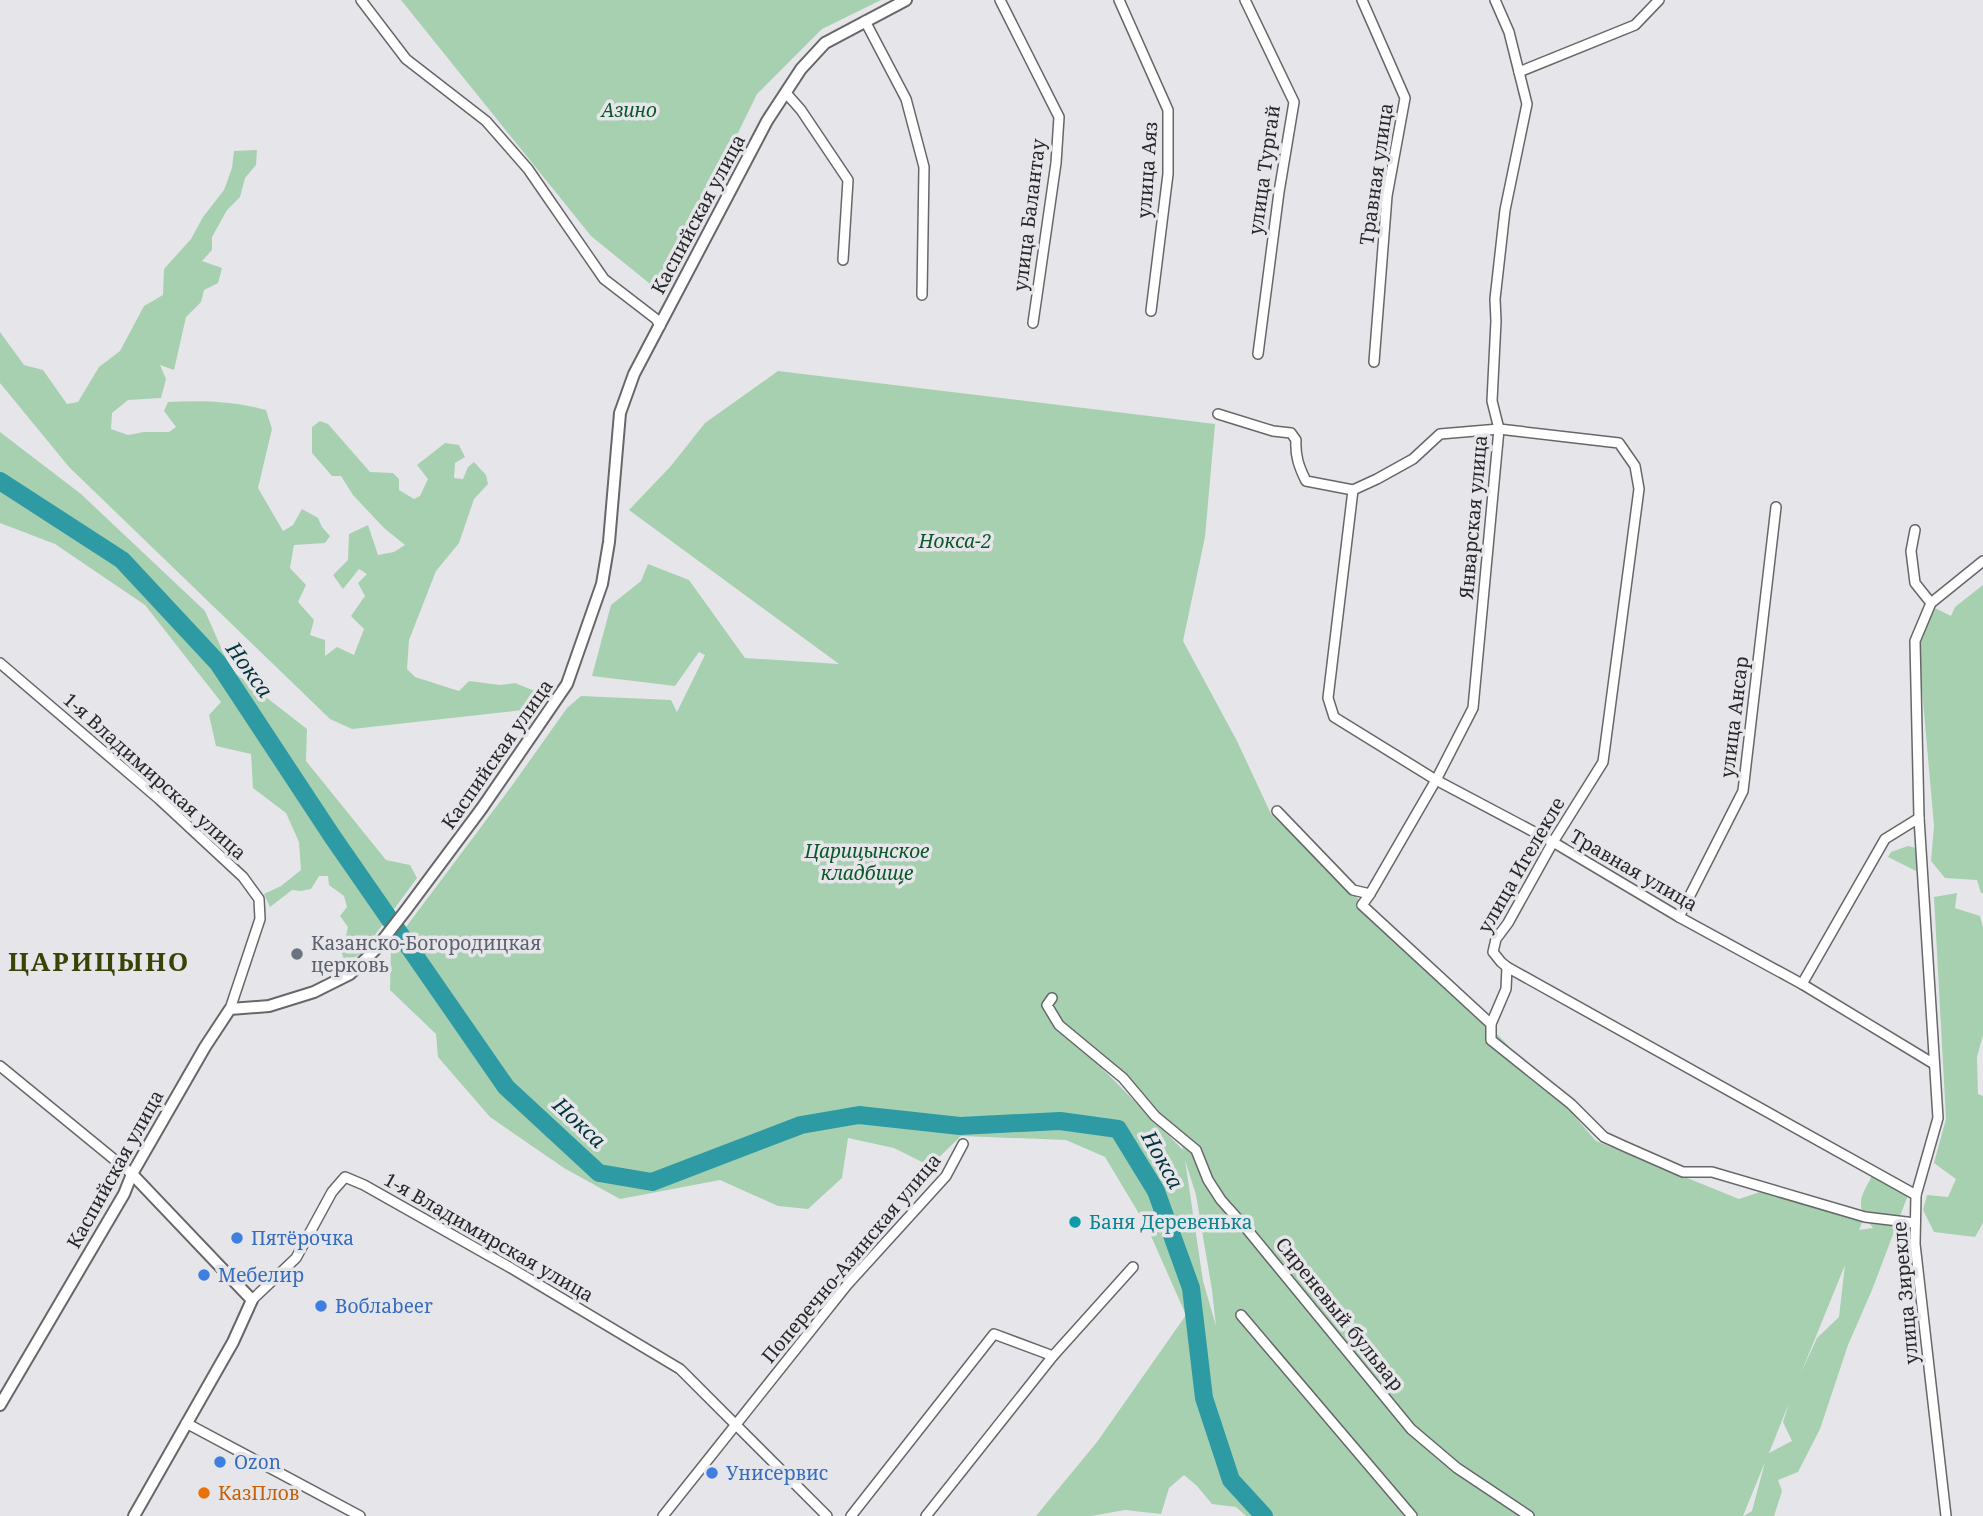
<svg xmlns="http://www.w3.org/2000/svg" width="1983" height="1516" viewBox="0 0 1983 1516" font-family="'Noto Serif',serif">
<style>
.green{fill:#a6d0b0;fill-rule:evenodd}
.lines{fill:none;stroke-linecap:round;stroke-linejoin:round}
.river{stroke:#2d9aa4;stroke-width:18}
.minor-casing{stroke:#67676a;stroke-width:12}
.tertiary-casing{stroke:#67676a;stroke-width:14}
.minor{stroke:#fff;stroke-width:9}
.tertiary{stroke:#fff;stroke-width:10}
.worship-dot{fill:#6b7280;stroke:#e6e6ea;stroke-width:2.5}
.culture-dot{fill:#0f9aa8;stroke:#e6e6ea;stroke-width:2.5}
.shop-dot{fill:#3f7fe0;stroke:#e6e6ea;stroke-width:2.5}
.food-dot{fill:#e8710a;stroke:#e6e6ea;stroke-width:2.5}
.labels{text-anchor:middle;stroke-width:7;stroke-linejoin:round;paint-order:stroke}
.park-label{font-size:19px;font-style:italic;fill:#0b572c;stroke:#e6e6ea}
.street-label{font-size:19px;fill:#28282a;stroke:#e6e6ea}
.worship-label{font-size:19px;fill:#5b616d;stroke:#e6e6ea;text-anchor:start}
.culture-label{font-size:19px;fill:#0d838f;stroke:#e6e6ea;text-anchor:start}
.shop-label{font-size:19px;fill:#366cbe;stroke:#e6e6ea;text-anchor:start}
.food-label{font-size:19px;fill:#c56008;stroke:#e6e6ea;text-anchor:start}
.water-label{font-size:21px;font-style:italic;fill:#02353a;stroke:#e6e6ea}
.district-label{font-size:26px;font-weight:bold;letter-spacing:2px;fill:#3a4306;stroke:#e6e6ea}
</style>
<rect width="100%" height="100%" fill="#e6e6ea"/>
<g class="green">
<path d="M401 0H881L822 29 757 94 660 292 591 236Z"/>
<path d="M257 150 256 165 245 178 240 197 227 210 212 237V250L202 261 222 268 218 283 204 290 201 302 186 317 174 370 160 365 166 379 161 398 128 400 112 413 111 429 128 435 144 432H169L176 427 164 411 168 402C200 400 235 401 266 410L272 429 258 488 283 531 293 525 302 509 318 518 322 527 330 536 325 543 294 545 290 568 306 585 298 602 314 620 310 635 325 640V656L337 647 354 655 364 629 351 616 365 596 358 583 367 574 359 569 343 589 333 575 348 560 349 534 368 525 378 555 394 552 405 545 384 528 353 495 341 476H332L312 453V427L320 421 328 424 370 472 393 473 399 479V490L414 499 420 496 428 479 417 465 445 443 459 445 465 457 455 463 454 478 463 479 468 467 474 462 486 475 488 484 474 499 459 543 436 571 409 640 407 669 415 677 459 691 469 681 500 685 515 683 540 693 532 709 352 729 330 719 69 467 0 383V332L24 365 43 370 67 404 78 402 99 367 120 351 144 306 163 295 164 269 191 239 203 217 224 190 232 168 234 151Z"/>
<path d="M778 371 1215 424 1205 537 1183 641 1237 741 1271 814 1495 1032 1565 1105 1596 1141 1739 1199 1766 1190 1863 1220 1859 1230 1873 1228C1855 1205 1859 1200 1872 1176L1908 1195 1872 1290 1848 1345 1820 1429 1798 1472 1778 1480 1782 1491 1774 1516H1744L1752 1511 1765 1462 1743 1516H1246L1236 1507 1212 1504 1197 1486 1184 1475 1169 1488 1161 1514 1125 1510 1091 1516H1036L1097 1442 1186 1315 1147 1227 1105 1157 1066 1140 961 1136 930 1166 894 1148 848 1138 842 1178 808 1209 778 1206 720 1180 620 1199 564 1168 490 1117 438 1057 436 1034 390 990 391 947 511 787 567 708 581 696 671 700 677 712 705 655 699 652 675 686 592 676 611 605 641 581 648 564 689 580 745 658 839 664 629 510 670 467 705 423ZM1064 1028 1181 1140 1183 1150 1063 1029ZM1185 1160 1196 1195 1212 1290 1216 1326 1203 1281ZM1845 1265 1839 1317 1817 1338 1801 1373ZM1789 1403 1783 1422 1792 1441 1769 1453Z"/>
<path d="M0 432 81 494 205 611 231 670 307 729 306 761 386 860 410 865 417 878 361 954 345 962 342 954 348 927 340 916 347 907 344 896 329 885 328 876H319L311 889 301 891 292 890 270 907 264 894 281 886 301 870 299 842 286 813 253 788 251 754 216 746 209 715 221 702 145 605 55 544 0 523Z"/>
<path d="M1983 585V893H1981L1977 880 1945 878 1931 861 1934 826 1918 644 1933 607 1951 616 1955 607Z"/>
<path d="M1908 846 1920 849 1918 872 1888 857 1891 852Z"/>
<path d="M1957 893 1955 908 1980 916 1983 928V1035L1977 1057 1978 1094 1983 1096V1223L1975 1237 1934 1232 1923 1210 1927 1195 1948 1197 1956 1179 1934 1163 1946 1119 1934 897Z"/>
</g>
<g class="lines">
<path class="river" d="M0 481 122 560 218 663 332 836 506 1087 599 1173 652 1182 801 1125 859 1115 960 1126 1060 1121 1118 1129 1156 1191 1191 1288 1204 1398 1231 1480 1264 1516"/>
<g class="minor-casing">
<g id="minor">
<path d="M361 0 406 59 486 121 528 169 604 279 656 319 660 326"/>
<path d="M1000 0 1059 117 1056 163 1033 323"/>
<path d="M1119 0 1168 110V174L1151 311"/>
<path d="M1245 0 1294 102 1279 192 1258 354"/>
<path d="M1362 0 1405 98 1387 196 1374 362"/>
<path d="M865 21 906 99 924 167 922 295"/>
<path d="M1519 72 1635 25 1659 0"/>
<path d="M786 93 801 110 848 180 843 260"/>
<path d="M1218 414 1273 431 1291 433 1296 440C1295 456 1299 467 1306 481L1353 490 1377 479 1413 459 1440 434 1499 429 1619 443 1635 466 1639 489 1603 762 1553 842 1508 923 1496 939 1493 952 1501 962 1507 967 1916 1195"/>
<path d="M1353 490 1328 698 1334 717 1436 780 1553 842 1679 917 1802 984 1934 1064"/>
<path d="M1915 530 1911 551 1915 583 1931 603"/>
<path d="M0 663 159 799 243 877 259 899 260 919 230 1009"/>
<path d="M1277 811 1353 890 1370 894"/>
<path d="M1679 917 1743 791 1776 507"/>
<path d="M1507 967 1506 989 1491 1024V1040L1571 1104 1604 1137 1626 1147 1683 1172H1712L1865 1217 1915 1223"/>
<path d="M1802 984 1885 839 1919 818"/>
<path d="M1052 998 1047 1005 1059 1025 1123 1078 1155 1116 1196 1150 1208 1180 1221 1200 1246 1228 1411 1429 1457 1468 1529 1516"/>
<path d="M1491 1024 1362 905 1370 894 1436 780 1473 708 1499 429 1492 401 1496 321 1495 299 1505 210 1527 104 1509 32 1495 0"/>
<path d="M0 1066 132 1174"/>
<path d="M252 1300 296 1258 332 1192 345 1177 364 1185 511 1268 680 1369 827 1516"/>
<path d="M1241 1315 1412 1516"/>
<path d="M186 1423 360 1516"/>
<path d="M663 1516 847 1285 946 1176 963 1144"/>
<path d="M851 1516 994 1334 1053 1356"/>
<path d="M926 1516 1053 1356 1133 1267"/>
<path d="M1946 1516 1915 1244 1916 1195 1938 1118 1919 818 1915 641 1931 603 1983 561"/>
</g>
</g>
<g class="tertiary-casing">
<g id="tertiary">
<path d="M132 1174 252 1300 233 1342 134 1516"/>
<path d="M0 1405 124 1194 132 1174 205 1047 230 1009 269 1006 314 992 350 974 375 950 406 910 482 808 567 684 602 584 609 542 620 413 634 374 767 121 801 69 825 43 906 0"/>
</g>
</g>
<use href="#minor" class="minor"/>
<use href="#tertiary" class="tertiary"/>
</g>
<circle class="worship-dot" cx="297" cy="954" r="7"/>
<circle class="culture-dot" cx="1075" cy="1222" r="7"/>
<g class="shop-dot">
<circle cx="237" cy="1238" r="7"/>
<circle cx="204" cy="1275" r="7"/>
<circle cx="321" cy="1306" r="7"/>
<circle cx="220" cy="1462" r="7"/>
<circle cx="712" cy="1473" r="7"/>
</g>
<circle class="food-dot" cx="204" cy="1493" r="7"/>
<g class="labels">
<g class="park-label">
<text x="629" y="117">Азино</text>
<text x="955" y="548">Нокса-2</text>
<text x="867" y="858">Царицынское<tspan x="867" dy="22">кладбище</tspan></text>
</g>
<g class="street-label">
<text transform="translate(1147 170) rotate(-86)" y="7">улица Аяз</text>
<text transform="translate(1264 170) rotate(-82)" y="7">улица Тургай</text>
<text transform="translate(1376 174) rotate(-82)" y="7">Травная улица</text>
<text transform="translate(698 214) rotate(-62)" y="7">Каспийская улица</text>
<text transform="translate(1029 215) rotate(-83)" y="7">улица Балантау</text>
<text transform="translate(1473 517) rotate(-85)" y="7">Январская улица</text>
<text transform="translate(1734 717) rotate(-83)" y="7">улица Ансар</text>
<text transform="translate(497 754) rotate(-55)" y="7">Каспийская улица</text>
<text transform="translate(155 776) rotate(42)" y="7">1-я Владимирская улица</text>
<text transform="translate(1521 865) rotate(-60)" y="7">улица Игелекле</text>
<text transform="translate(1634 870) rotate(30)" y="7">Травная улица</text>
<text transform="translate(115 1169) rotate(-61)" y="7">Каспийская улица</text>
<text transform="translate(489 1237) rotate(30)" y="7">1-я Владимирская улица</text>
<text transform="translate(851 1258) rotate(-50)" y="7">Поперечно-Азинская улица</text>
<text transform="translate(1905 1293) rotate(-95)" y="7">улица Зирекле</text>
<text transform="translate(1340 1314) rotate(51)" y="7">Сиреневый бульвар</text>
</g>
<g class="worship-label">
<text x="311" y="950">Казанско-Богородицкая<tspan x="311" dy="22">церковь</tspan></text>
</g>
<g class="culture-label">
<text x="1089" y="1229">Баня Деревенька</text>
</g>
<g class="shop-label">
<text x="251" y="1245">Пятёрочка</text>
<text x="218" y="1282">Мебелир</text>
<text x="335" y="1313">Воблаbeer</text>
<text x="234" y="1469">Ozon</text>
<text x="726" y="1480">Унисервис</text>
</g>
<g class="food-label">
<text x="218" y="1500">КазПлов</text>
</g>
<g class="water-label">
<text transform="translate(249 670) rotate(54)" y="7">Нокса</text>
<text transform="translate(579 1123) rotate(43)" y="7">Нокса</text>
<text transform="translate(1162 1160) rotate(61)" y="7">Нокса</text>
</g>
<g class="district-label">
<text x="99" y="971">ЦАРИЦЫНО</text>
</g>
</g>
</svg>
